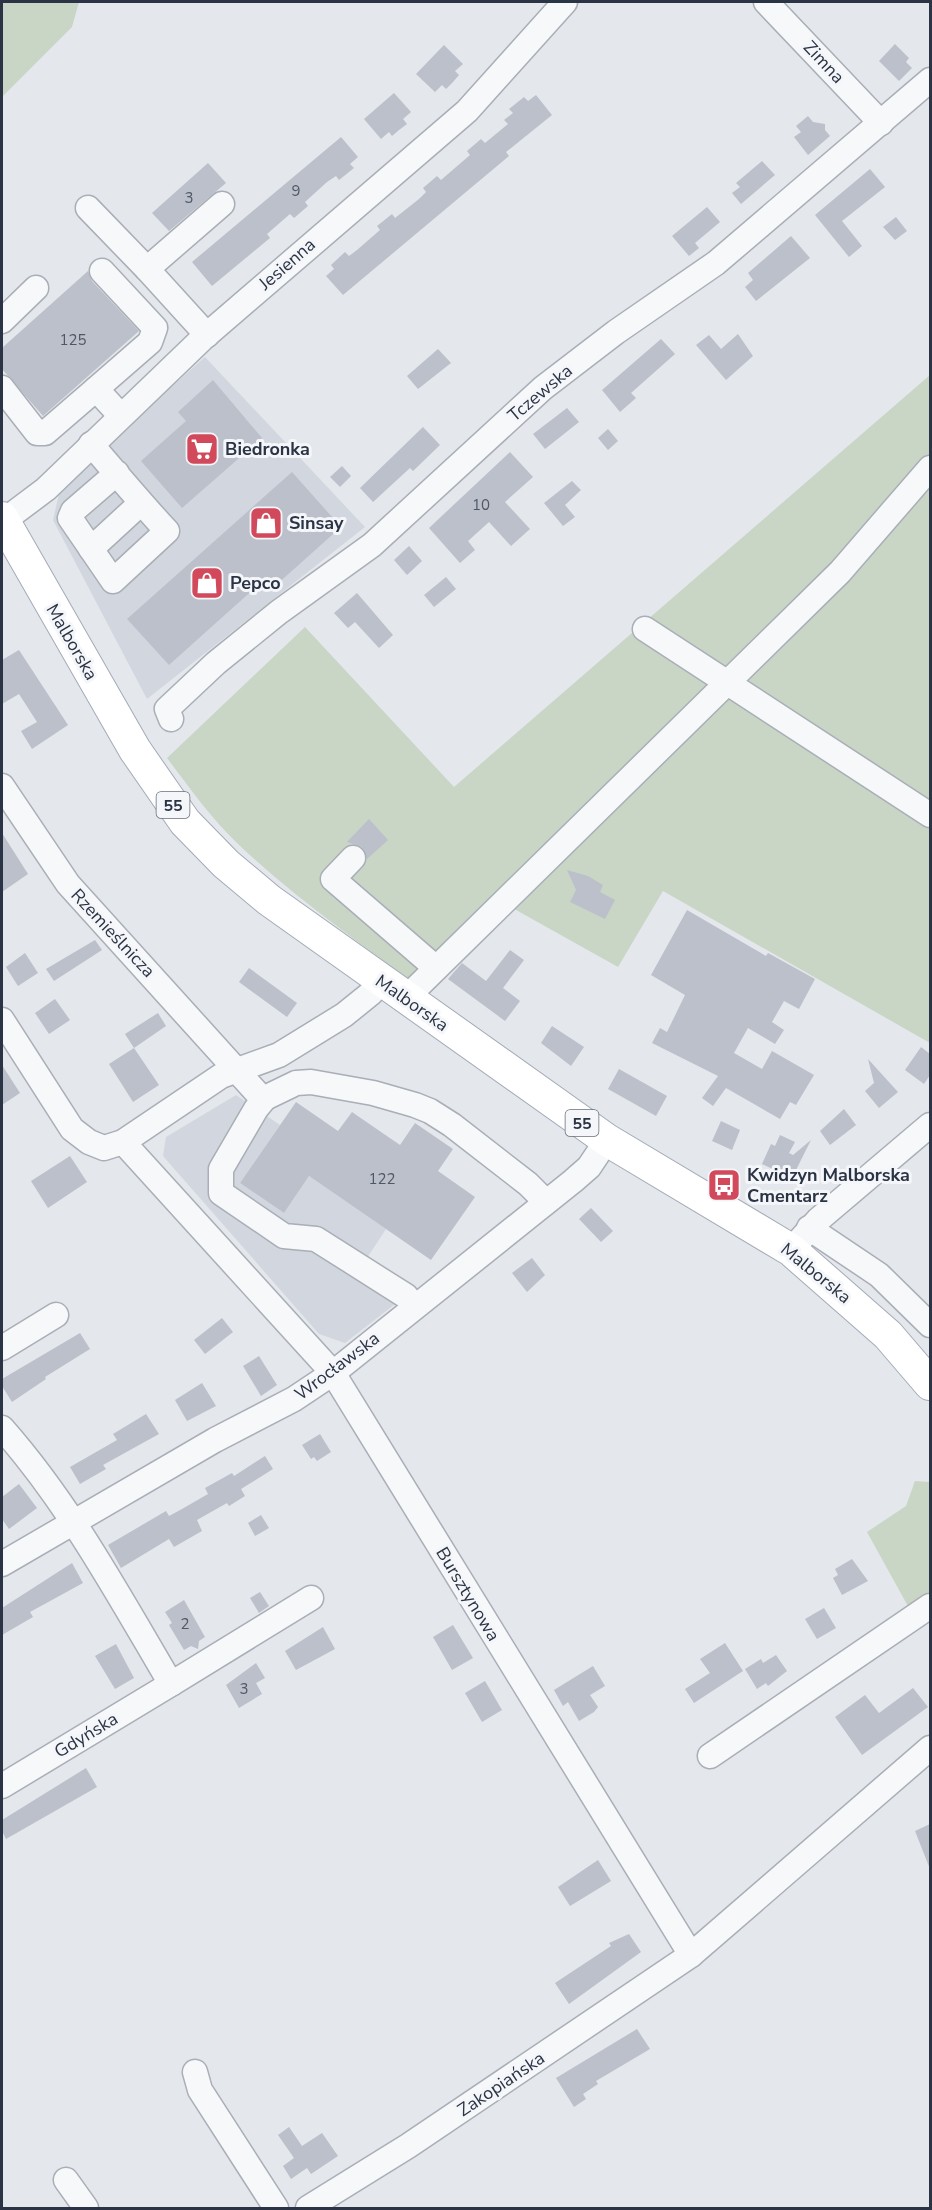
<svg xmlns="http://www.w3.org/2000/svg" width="932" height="2210" viewBox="0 0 932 2210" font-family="'Nunito Sans',sans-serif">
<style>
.built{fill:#d2d6de}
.green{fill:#c9d6c5}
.building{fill:#bbc0ca}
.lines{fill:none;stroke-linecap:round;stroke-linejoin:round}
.minor-casing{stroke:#a9aeb7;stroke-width:27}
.major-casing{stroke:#a3abb8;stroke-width:34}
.minor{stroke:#f7f8fa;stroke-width:24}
.major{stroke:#fff;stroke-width:32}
.labels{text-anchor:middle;stroke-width:6;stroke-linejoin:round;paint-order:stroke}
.number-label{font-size:15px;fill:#4f5766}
.shield{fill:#f4f6f9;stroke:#676e7b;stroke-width:1.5}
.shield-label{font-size:16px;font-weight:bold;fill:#2b3445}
.street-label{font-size:18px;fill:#2b3445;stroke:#f4f6f9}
.poi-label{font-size:18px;font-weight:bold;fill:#2b3445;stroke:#f4f6f9;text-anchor:start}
</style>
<rect width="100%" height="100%" fill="#e4e7ec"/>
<g class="built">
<path d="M205 357 365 527 147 699 53 520 61 485Z"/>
<path d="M236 1095 280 1125 240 1183 284 1213 309 1176 386 1229 367 1258 413 1290 345 1343 319 1334 163 1156 166 1137Z"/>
</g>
<g class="green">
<path d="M2 2H79L72 27 2 97Z"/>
<path d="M930 375V1043L663 891 618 967 507 905 422 990C359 942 293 897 236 842 210 817 189 787 167 758L305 627 454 787Z"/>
<path d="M915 1481 930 1482V1594L909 1608 867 1532 906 1506Z"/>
</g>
<g class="building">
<path d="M895 44 909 58 906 62 912 68 899 81 879 61Z"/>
<path d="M444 45 463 64 455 71 459 75 453 82 446 89 442 85 435 92 416 74Z"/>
<path d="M394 93 411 112 403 119 407 124 399 130 392 136 389 132 381 139 364 119Z"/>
<path d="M536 95 552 115 506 152 509 156 343 295 326 276 334 269 331 265 345 252 349 256 357 250 380 230 377 226 392 214 395 218 419 199 426 192 423 188 437 176 441 180 470 155 467 151 481 139 485 143 508 124 504 120 513 113 509 109 524 97 528 101Z"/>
<path d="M808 116 813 122 825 124V130L830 136 808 155 794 137 801 132 796 126Z"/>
<path d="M341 137 358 157 350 164 354 168 339 180 336 176 327 182 305 202 308 206 294 218 290 214 267 234 270 238 212 286 192 262Z"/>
<path d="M762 161 775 175 741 204 732 193 740 187 736 183Z"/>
<path d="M208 163 226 183 169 231 152 213Z"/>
<path d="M870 169 885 187 842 221 862 246 849 257 815 215Z"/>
<path d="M707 207 720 222 695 243 699 248 689 256 672 236Z"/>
<path d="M896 217 907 231 895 240 883 227Z"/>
<path d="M791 236 810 258 756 301 745 287 753 280 748 273Z"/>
<path d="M88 271 92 281 139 331 43 416 2 369V348Z"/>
<path d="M738 334 753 356 726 380 696 345 709 335 721 349Z"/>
<path d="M661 339 675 354 631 393 636 398 620 412 602 390Z"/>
<path d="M438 349 451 363 418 389 407 376Z"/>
<path d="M213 380 262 438 182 508 141 461 186 421 178 412Z"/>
<path d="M567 408 579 422 545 449 533 434Z"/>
<path d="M423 427 440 445 413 471 410 468 373 502 360 488Z"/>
<path d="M608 429 618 441 608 450 598 438Z"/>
<path d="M510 452 533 477 505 502 530 529 511 546 489 522 468 541 475 550 460 563 429 528Z"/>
<path d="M342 466 351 476 340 487 330 477Z"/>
<path d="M292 472 341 527 275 586 267 577 169 665 127 619Z"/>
<path d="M572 481 581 490 565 505 575 517 563 526 544 503Z"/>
<path d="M409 546 422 561 407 575 394 560Z"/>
<path d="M446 577 456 589 434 607 424 595Z"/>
<path d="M357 593 393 635 379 648 355 622 348 628 334 613Z"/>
<path d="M19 650 68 725 32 749 21 731 37 722 19 694 2 704V660Z"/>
<path d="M369 819 388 840 367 859 362 847 347 842Z"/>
<path d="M2 833 28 874 2 892Z"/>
<path d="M567 870 588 876 603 885 600 892 615 900 605 919 570 902 576 890Z"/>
<path d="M687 910 766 956 768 953 815 979 799 1009 784 1001 772 1022 784 1030 775 1044 748 1028 734 1053 762 1069 772 1051 814 1075 796 1105 790 1102 780 1119 726 1088 713 1106 702 1098 718 1076 652 1043 660 1028 667 1032 685 995 651 975Z"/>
<path d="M95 940 102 950 54 981 46 969Z"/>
<path d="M510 950 524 960 503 988 520 1001 505 1021 448 979 462 963 486 981Z"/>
<path d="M25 953 38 973 18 986 6 967Z"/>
<path d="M249 968 297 1003 287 1017 239 982Z"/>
<path d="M55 999 70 1020 49 1034 35 1013Z"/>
<path d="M158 1013 166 1026 134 1048 125 1034Z"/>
<path d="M552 1026 584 1047 571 1066 541 1043Z"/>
<path d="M921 1047 930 1054V1075L924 1084 905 1070Z"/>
<path d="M134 1048 159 1085 133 1102 109 1064Z"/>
<path d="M868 1059 898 1092 879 1108 865 1091 874 1083Z"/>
<path d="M2 1065 20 1093 2 1105Z"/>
<path d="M619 1069 667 1096 656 1116 608 1089Z"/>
<path d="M296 1102 338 1131 352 1112 400 1145 415 1123 453 1149 438 1171 475 1197 431 1260 309 1176 284 1213 240 1183Z"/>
<path d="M844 1109 856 1125 830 1145 820 1131Z"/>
<path d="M721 1121 740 1130 732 1150 712 1141Z"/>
<path d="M780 1135 795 1142 789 1153 793 1155 811 1140 792 1178 762 1164 771 1144 775 1146Z"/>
<path d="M70 1156 87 1182 48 1208 31 1181Z"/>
<path d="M591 1208 613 1231 601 1242 579 1219Z"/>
<path d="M532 1258 545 1275 527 1292 512 1273Z"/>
<path d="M222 1318 233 1332 205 1354 194 1340Z"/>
<path d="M80 1333 90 1349 45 1377 46 1379 12 1402 2 1386V1379Z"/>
<path d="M259 1356 277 1385 261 1396 243 1366Z"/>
<path d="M202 1383 216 1406 187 1421 175 1400Z"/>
<path d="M146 1414 159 1434 103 1465 106 1469 80 1484 70 1467 117 1440 113 1434Z"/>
<path d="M320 1434 331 1452 317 1461 314 1457 311 1459 302 1445Z"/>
<path d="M265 1456 273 1469 241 1489 245 1496 229 1506 227 1503 197 1520 202 1531 174 1547 169 1539 121 1568 108 1545 166 1511 169 1516 182 1509 208 1494 205 1488 232 1473 234 1476Z"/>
<path d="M19 1484 37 1508 9 1529 2 1519V1497Z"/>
<path d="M261 1515 269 1528 255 1536 248 1523Z"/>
<path d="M852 1559 868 1581 842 1595 833 1578 838 1575 835 1569Z"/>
<path d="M72 1563 83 1583 30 1612 33 1617 2 1635V1608Z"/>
<path d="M260 1592 269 1606 259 1613 250 1598Z"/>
<path d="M184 1600 205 1637 199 1641 198 1649 191 1646 184 1650 169 1625 172 1623 165 1612Z"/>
<path d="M824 1608 836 1628 817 1639 805 1619Z"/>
<path d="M453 1625 473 1658 452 1670 433 1637Z"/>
<path d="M323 1627 335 1649 296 1670 285 1651Z"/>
<path d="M725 1643 743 1671 694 1703 685 1689 710 1673 700 1659Z"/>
<path d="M116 1644 134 1678 115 1689 95 1656Z"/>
<path d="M776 1655 787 1671 768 1686 766 1683 757 1689 745 1669 761 1659 763 1663Z"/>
<path d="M256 1663 265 1678 256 1683 262 1694 239 1708 226 1685Z"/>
<path d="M593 1666 605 1686 590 1695 598 1707 594 1712 579 1721 568 1702 563 1706 554 1690Z"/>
<path d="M485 1681 502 1710 482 1722 465 1693Z"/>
<path d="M913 1688 928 1707 862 1755 835 1717 865 1695 879 1713Z"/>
<path d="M86 1768 97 1787 6 1839 2 1831V1820Z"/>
<path d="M930 1824V1869L915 1831Z"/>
<path d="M598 1860 611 1881 570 1906 558 1887Z"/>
<path d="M629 1934 641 1952 569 2004 555 1983 611 1946 609 1943Z"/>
<path d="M637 2029 650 2049 596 2081 598 2084 583 2094 586 2099 574 2107 556 2078Z"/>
<path d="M289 2127 302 2146 322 2133 338 2156 311 2174 307 2168 291 2179 283 2166 294 2158 278 2135Z"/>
</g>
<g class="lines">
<g class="minor-casing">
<g id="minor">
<path d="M766 2 881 123"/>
<path d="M88 208 147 269"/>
<path d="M2 321 36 288"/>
<path d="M207 335 147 269 222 204"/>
<path d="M2 388 37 433H45L96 389 121 416"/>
<path d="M96 389 150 342 155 328 102 271"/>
<path d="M91 444C116 473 141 503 167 531L113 581 70 518 73 511 117 473"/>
<path d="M2 522 46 489 202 339 467 111 565 2"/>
<path d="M91 549 141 503"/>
<path d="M645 629 930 815"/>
<path d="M171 719 167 709 216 663 279 612 372 545 543 388 616 332 716 263 930 80"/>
<path d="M2 786 68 884 258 1094 265 1098 296 1083 311 1082 373 1093 415 1105 430 1111 452 1125 528 1184 546 1202"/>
<path d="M353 858 333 879 436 968"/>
<path d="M406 998 840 572 930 468"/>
<path d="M2 1020 72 1129 89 1142 104 1148 123 1142 221 1076 279 1055 344 1015 370 994 382 981"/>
<path d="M265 1098 256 1109 221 1169V1193L284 1236 316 1239 406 1296 414 1306"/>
<path d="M123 1142 333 1373 691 1955"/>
<path d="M809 1228 879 1275 930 1325"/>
<path d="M791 1250 818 1220 930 1125"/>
<path d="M2 1348 56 1315"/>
<path d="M2 1428C70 1505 119 1596 171 1684L311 1598"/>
<path d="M2 1564 215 1440 294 1399 333 1373 573 1181 589 1167 607 1140"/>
<path d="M710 1756 930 1606"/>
<path d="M2 1786 171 1684"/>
<path d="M195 2072 200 2090 276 2208"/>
<path d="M66 2180 86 2208"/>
<path d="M308 2208 408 2146 691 1955 930 1748"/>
</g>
</g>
<g class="major-casing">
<path id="major" d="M2 518 135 750 185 822 226 864 269 900 607 1140 791 1250 888 1335 930 1384"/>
</g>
<use href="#minor" class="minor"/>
<use href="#major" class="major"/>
</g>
<defs>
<g id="supermarket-square" transform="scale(1.725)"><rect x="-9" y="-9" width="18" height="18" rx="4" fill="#d1495b" stroke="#f4f6f9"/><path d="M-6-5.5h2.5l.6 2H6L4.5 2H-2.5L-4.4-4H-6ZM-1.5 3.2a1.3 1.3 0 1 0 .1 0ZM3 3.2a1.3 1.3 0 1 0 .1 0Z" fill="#fff"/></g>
<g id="shop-square" transform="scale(1.725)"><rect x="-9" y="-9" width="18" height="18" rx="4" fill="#d1495b" stroke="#f4f6f9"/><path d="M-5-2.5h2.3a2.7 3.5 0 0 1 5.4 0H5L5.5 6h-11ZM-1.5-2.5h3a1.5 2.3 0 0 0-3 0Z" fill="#fff"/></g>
<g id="bus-square" transform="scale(1.725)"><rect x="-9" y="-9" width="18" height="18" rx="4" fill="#d1495b" stroke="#f4f6f9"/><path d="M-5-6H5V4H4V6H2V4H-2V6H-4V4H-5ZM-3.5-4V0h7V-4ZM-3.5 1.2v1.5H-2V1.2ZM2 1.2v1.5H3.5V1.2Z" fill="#fff"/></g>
</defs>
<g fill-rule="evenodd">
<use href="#supermarket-square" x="202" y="449"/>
<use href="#shop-square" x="266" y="523"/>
<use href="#shop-square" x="207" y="583"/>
<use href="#bus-square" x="724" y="1185"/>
</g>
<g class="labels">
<g class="number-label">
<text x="296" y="196">9</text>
<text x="189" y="203">3</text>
<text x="73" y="345">125</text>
<text x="481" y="510">10</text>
<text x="382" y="1184">122</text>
<text x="185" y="1629">2</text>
<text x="244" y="1694">3</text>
</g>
<g class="shield">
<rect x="156.5" y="792" width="33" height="26" rx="4.5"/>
<rect x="565.5" y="1110" width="33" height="26" rx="4.5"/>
</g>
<g class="shield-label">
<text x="173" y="811">55</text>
<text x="582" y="1129">55</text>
</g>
<g class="street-label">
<text transform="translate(824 62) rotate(47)" y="6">Zimna</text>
<text transform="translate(287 264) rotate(-41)" y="6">Jesienna</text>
<text transform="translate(540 393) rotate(-40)" y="6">Tczewska</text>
<text transform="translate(72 642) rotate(60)" y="6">Malborska</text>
<text transform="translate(113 933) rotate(47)" y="6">Rzemieślnicza</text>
<text transform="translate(412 1003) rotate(35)" y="6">Malborska</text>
<text transform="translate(816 1273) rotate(39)" y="6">Malborska</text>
<text transform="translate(337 1366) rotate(-37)" y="6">Wrocławska</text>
<text transform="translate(468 1594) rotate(59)" y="6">Bursztynowa</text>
<text transform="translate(86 1735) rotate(-31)" y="6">Gdyńska</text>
<text transform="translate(501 2084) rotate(-34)" y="6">Zakopiańska</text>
</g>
<g class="poi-label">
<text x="225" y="455">Biedronka</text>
<text x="289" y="529">Sinsay</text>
<text x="230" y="589">Pepco</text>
<text x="747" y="1181">Kwidzyn Malborska<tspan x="747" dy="21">Cmentarz</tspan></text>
</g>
</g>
<rect width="932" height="2210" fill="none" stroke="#2b3445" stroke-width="6"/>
</svg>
